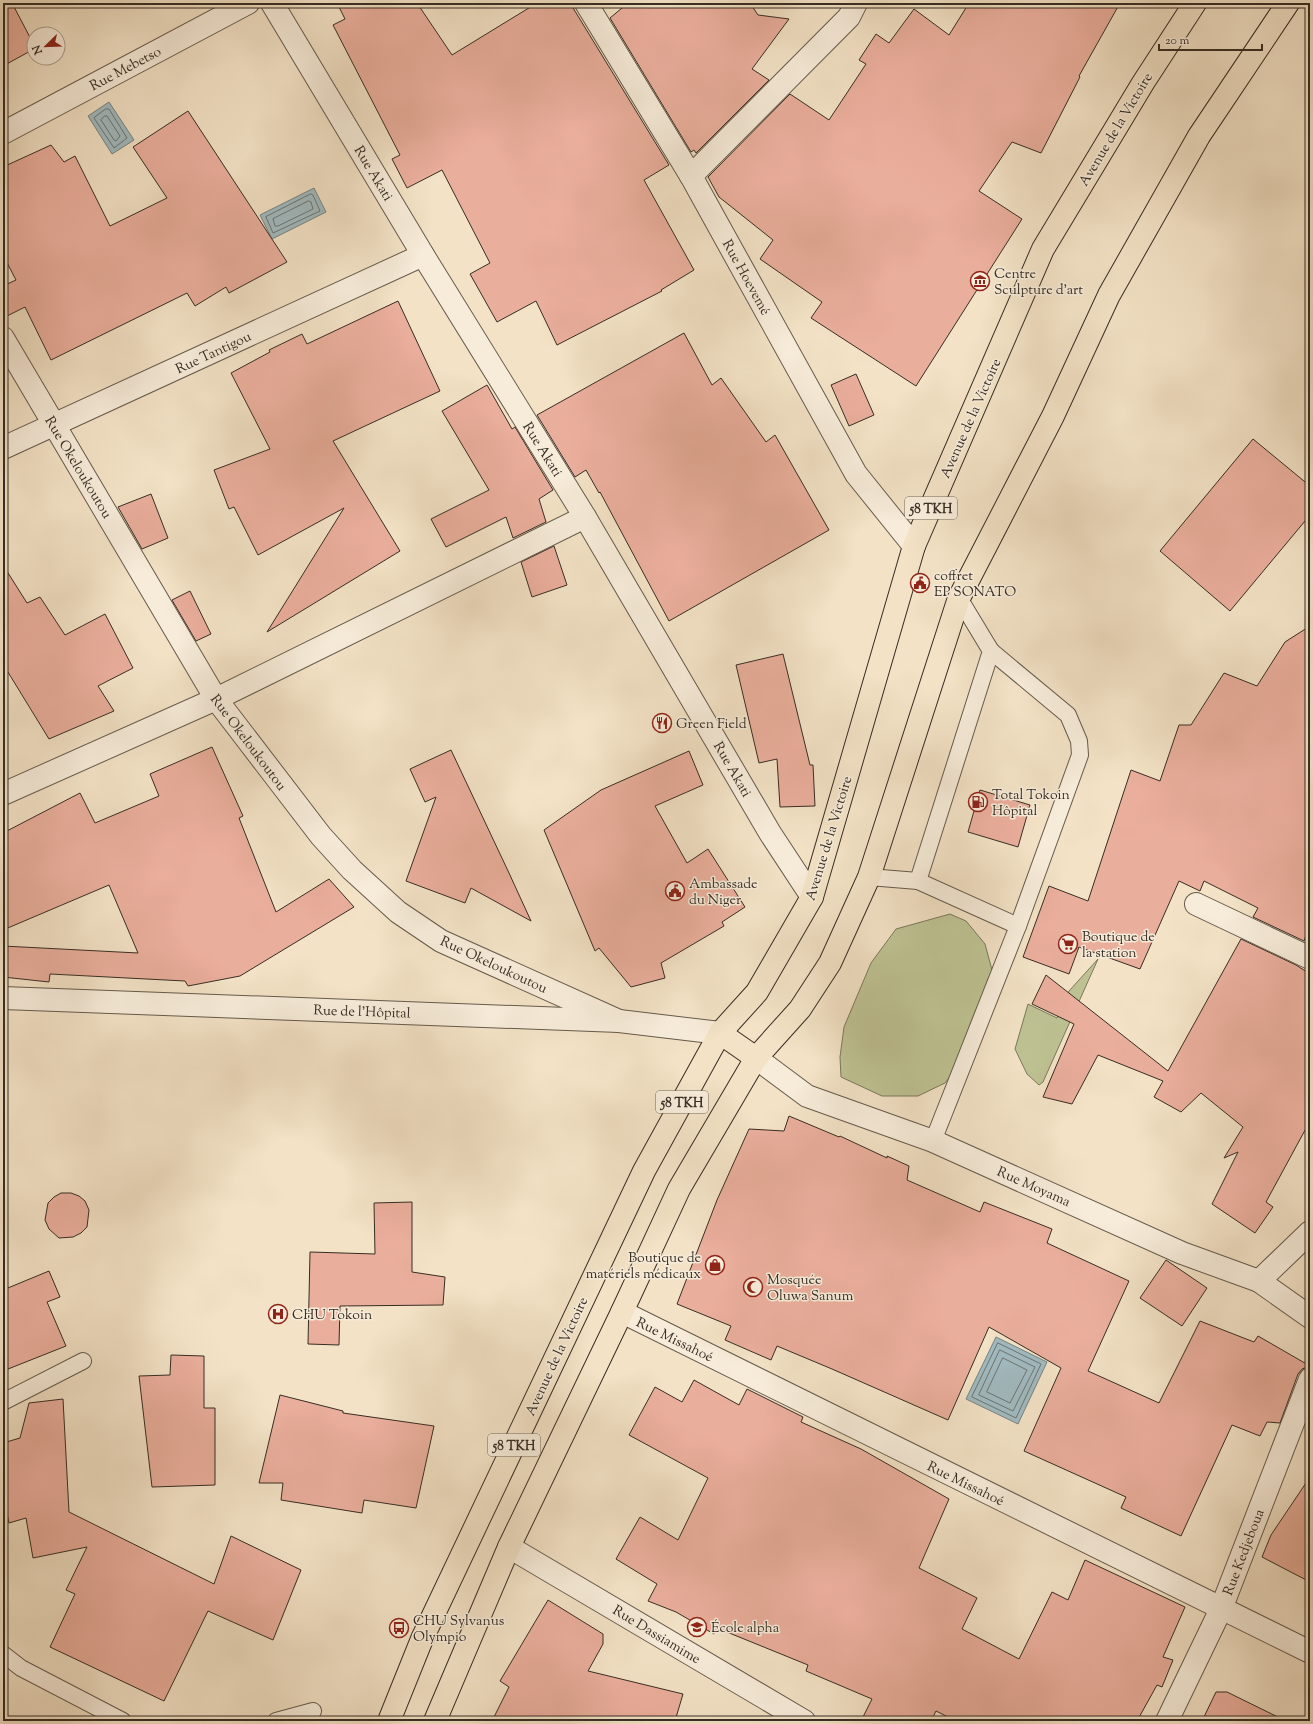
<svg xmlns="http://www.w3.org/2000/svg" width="1313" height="1724" viewBox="0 0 1313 1724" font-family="'Sorts Mill Goudy',serif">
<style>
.green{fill:#bec293;stroke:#7a785c}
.water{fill:#a1bac0;stroke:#778282}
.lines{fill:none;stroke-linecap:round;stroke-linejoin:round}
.shore{stroke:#6c7472;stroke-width:1}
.building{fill:#eaae9c;stroke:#372d24}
.service-casing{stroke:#665a4c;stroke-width:18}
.minor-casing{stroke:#665a4c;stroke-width:24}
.tertiary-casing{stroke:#665a4c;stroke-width:24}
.trunk-casing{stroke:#372d24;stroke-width:24}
.service{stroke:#f7ecda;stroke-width:16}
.minor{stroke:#f7ecda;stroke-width:22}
.tertiary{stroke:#f7ecda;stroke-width:22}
.trunk{stroke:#f3e2c6;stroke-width:22}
.labels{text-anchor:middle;stroke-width:3;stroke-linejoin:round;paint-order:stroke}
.shield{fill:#f7ecda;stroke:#71665b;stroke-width:1}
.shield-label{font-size:13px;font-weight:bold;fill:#372d24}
.street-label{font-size:14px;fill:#372d24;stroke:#f7ecda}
.poi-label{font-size:14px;fill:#372d24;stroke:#f7ecda;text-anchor:start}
</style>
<rect width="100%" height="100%" fill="#f3e2c6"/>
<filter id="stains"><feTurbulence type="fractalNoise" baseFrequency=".005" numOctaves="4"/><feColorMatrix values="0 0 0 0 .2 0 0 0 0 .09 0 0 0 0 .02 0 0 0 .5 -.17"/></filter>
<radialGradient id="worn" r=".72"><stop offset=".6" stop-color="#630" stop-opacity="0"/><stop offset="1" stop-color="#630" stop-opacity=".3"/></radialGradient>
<g class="green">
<path d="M950 914 966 921 985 944 992 970 993 987 959 1065 945 1083 918 1096H882L841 1077 840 1057 844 1027 871 963 896 929Z"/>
<path d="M1098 959 1043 1082 1039 1085 1027 1074 1015 1049 1028 1004 1057 1018 1069 991Z"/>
</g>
<g class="water">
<path d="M109 102 134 140 112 154 88 116Z"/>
<path d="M314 188 326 212 272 239 260 215Z"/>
<path d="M996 1337 1047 1362 1018 1424 966 1399Z"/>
</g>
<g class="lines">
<g class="shore">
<path d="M106 109H109L127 138 114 148 94 118Z"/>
<path d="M105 116H107L120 136 116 141 114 140 101 120Z"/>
<path d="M311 194 313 195 320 211 273 233 266 217Z"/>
<path d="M309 201 311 202 313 209 278 226H275L273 219Z"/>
<path d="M998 1343 1041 1364 1016 1418 972 1397Z"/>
<path d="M1000 1350 1035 1367 1013 1411 979 1395Z"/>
<path d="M1003 1358 1027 1370 1010 1403 987 1392Z"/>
</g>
</g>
<g class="building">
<path d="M3 3H12L34 45V49L3 66Z"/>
<path d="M337 3H417L452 55 537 3H570L669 165 644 180 694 270 661 290 662 291 557 345 536 301 497 322 470 274 490 263 442 170 407 188 392 159 400 155 333 25 345 19Z"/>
<path d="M628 3H750L758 15 789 19 752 69 769 80 696 153 694 150 691 152 610 18Z"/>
<path d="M969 3H1120L1079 76 1080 77 1041 153 1012 142 979 191 1022 219 916 386 811 318 822 302 760 259 773 240 719 197 708 177 790 94 829 120 866 64 859 60 876 34 889 43 914 9 949 35Z"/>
<path d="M188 111 287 262 229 293 226 287 195 306 187 293 51 360 25 307 3 318V286L16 280 3 255V167L51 145 64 162 75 156 110 226 167 198 133 147Z"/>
<path d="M398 301 440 391 333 441 400 551 267 632 344 508 258 555 234 507 229 509 214 470 270 449 231 373 270 352 269 350 302 334 307 344Z"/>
<path d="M684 333 712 385 721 378 766 442 775 435 829 530 669 621 600 492 599 493 586 470 575 477 537 415Z"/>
<path d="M856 374 874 415 849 426 831 385Z"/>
<path d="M487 385 512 429 515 427 553 490 539 499 546 522 513 538 506 517 446 547 431 519 489 490 442 411Z"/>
<path d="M1253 439 1310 486V515L1230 611 1160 551Z"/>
<path d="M151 494 168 538 142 549 118 507Z"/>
<path d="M554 546 567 585 532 597 521 562Z"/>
<path d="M3 565 27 603 40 597 65 635 105 614 133 668 98 686 114 711 49 739 3 664Z"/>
<path d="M190 591 211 634 196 641 172 600Z"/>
<path d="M1310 626V924L1304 941 1253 917 1258 908 1204 881 1200 891 1179 881 1140 969 1079 947 1069 974 1023 957 1049 886 1088 901 1131 770 1160 781 1179 725H1191L1224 673 1257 686 1285 642Z"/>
<path d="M783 654 810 765H813L815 806 780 807 777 759 759 763 736 665Z"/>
<path d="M212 747 243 816 239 818 276 912 329 879 354 907 240 976 188 986 185 981 50 974 49 982 3 977V946L138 953 109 885 3 930V833L80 793 95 823 159 796 150 774Z"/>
<path d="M451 750 509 873 531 921 471 888 465 903 406 881 436 797 425 802 410 769Z"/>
<path d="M689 751 703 785 655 806 687 863 708 849 745 907 722 922 724 926 661 963 665 978 631 987 599 948 595 951 544 830 601 790Z"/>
<path d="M980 790 1030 805 1018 847 968 832Z"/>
<path d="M1241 939 1296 965 1310 974V1121L1266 1202 1273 1207 1255 1233 1212 1204 1238 1152 1224 1158 1243 1127 1201 1093 1181 1112 1154 1097 1163 1081 1098 1055 1072 1104 1043 1097 1074 1024 1032 1004 1046 975 1168 1071Z"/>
<path d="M789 1116 839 1137 840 1136 887 1158V1156L909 1166 907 1180 980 1212 984 1202 1052 1229 1047 1243 1129 1281 1088 1371 1159 1403 1200 1321 1254 1342 1258 1336 1310 1366 1302 1369 1298 1374 1280 1423 1267 1422 1260 1436 1232 1425 1181 1536 1121 1508 1126 1497 1024 1451 1061 1368 989 1327 948 1420 832 1369 777 1346 771 1360 725 1340 731 1326 677 1304 717 1200 749 1129 784 1131Z"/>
<path d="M61 1193H71L79 1196 85 1201 89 1210 87 1227 81 1233 73 1237 59 1238 49 1229 45 1220 48 1203 54 1197Z"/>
<path d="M412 1202V1272L445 1277 443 1305 340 1306 339 1345 308 1344 310 1252 375 1254 374 1203Z"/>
<path d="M1166 1260 1207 1288 1182 1326 1140 1298Z"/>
<path d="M49 1271 60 1297 47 1302 66 1346 3 1371V1290Z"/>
<path d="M171 1355 204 1356V1408H215V1485L152 1487 139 1376 170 1375Z"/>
<path d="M694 1380 739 1405 747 1389 803 1417 801 1422 861 1449 949 1499 919 1568 977 1598 962 1629 1019 1659 1052 1592 1068 1600 1085 1560 1185 1607 1163 1657 1173 1660 1162 1687 1157 1685 1137 1721H956L936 1711 931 1721H861L872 1699 806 1671 808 1665 717 1628 714 1634 676 1612 648 1601 657 1584 616 1559 640 1517 678 1540 708 1478 629 1435 655 1387 682 1402Z"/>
<path d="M280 1395 343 1411V1413L434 1426 416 1508 364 1500 362 1513 281 1500 283 1483H259Z"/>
<path d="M63 1399 69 1512 214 1584 231 1536 301 1570 273 1640 208 1611 164 1701 50 1647 75 1594 66 1590 87 1547 33 1558 26 1518 9 1523 3 1496V1443L20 1438 29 1403Z"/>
<path d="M1310 1477V1582L1262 1557 1271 1535Z"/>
<path d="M548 1600 603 1634V1644L588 1671 683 1694 675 1721H492L509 1687 500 1681Z"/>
<path d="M1216 1692H1227L1286 1721H1202Z"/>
</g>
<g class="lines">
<g class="service-casing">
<g id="service">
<path d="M991 651 1068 715 1079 741 1080 755 1018 926"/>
<path d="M869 877 918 881 991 651 959 598"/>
<path d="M918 881 1018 926 933 1141"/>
<path d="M3 1402 83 1361"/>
<path d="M3 1654 21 1668 123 1721"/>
<path d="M276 1721 313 1711"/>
</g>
</g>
<g class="minor-casing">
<g id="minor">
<path d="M272 3 423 255 585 517 770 833 812 897"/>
<path d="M586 3 691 176 856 474 914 546"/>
<path d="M3 133 248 3"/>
<path d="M691 176 849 17 856 3"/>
<path d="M3 338 216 699 321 836 352 870 398 912 441 941 619 1021"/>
<path d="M3 448 423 255"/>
<path d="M3 794 216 699 585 517"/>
<path d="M1196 904 1310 958"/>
<path d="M756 1058 807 1096 933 1141 1182 1253 1259 1281 1310 1317"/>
<path d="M1259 1281 1310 1232"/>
<path d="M622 1312 1310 1652"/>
<path d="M509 1547 804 1721"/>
<path d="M1167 1721 1221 1609 1310 1379"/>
</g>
</g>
<g class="tertiary-casing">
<path id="tertiary" d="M3 998 619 1021 720 1033"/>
</g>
<g class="trunk-casing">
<g id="trunk">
<path d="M720 1033 756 1058"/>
<path d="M389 1721 422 1639 644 1171 720 1033 757 992 812 897 914 546 1043 249 1143 83 1195 3"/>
<path d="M435 1721 509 1547 622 1312 679 1189 756 1058 800 1009 830 963 869 877 959 598 1053 416 1109 295 1199 136 1288 3"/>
</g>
</g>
<use href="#service" class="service"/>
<use href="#minor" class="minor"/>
<use href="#tertiary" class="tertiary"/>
<use href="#trunk" class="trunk"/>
</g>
<defs>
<g id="museum-ring" transform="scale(1)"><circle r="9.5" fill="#f7ecda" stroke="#8f2418" stroke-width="1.5"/><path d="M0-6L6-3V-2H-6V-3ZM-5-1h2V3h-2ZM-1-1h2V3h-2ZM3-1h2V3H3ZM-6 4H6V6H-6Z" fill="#8f2418"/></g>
<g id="civic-ring" transform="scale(1)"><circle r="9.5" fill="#f7ecda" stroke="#8f2418" stroke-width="1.5"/><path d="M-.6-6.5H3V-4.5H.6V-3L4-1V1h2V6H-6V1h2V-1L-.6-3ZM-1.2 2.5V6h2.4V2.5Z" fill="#8f2418"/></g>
<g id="restaurant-ring" transform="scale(1)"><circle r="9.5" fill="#f7ecda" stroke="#8f2418" stroke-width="1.5"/><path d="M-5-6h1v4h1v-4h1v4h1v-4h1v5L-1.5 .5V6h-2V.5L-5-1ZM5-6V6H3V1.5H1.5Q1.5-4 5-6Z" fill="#8f2418"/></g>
<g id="fuel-ring" transform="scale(1)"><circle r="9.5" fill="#f7ecda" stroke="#8f2418" stroke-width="1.5"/><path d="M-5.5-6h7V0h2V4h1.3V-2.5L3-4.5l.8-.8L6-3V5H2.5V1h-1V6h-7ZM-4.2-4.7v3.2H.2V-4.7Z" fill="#8f2418"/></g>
<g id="supermarket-ring" transform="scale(1)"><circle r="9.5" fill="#f7ecda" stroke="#8f2418" stroke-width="1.5"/><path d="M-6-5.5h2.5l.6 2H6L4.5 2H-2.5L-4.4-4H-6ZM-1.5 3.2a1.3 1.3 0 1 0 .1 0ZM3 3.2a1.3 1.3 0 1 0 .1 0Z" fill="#8f2418"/></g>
<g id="shop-ring" transform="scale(1)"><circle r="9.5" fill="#f7ecda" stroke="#8f2418" stroke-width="1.5"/><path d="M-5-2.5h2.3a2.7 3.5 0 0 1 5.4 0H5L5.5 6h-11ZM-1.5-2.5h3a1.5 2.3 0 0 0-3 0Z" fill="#8f2418"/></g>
<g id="mosque-ring" transform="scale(1)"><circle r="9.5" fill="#f7ecda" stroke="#8f2418" stroke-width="1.5"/><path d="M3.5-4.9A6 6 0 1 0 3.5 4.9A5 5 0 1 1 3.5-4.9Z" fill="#8f2418"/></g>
<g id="hospital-ring" transform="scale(1)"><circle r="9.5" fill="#f7ecda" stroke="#8f2418" stroke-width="1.5"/><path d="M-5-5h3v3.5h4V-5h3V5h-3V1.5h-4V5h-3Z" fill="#8f2418"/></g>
<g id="school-ring" transform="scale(1)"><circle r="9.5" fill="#f7ecda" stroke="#8f2418" stroke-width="1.5"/><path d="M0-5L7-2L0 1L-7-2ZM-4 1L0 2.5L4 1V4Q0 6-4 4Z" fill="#8f2418"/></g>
<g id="bus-ring" transform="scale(1)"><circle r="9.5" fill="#f7ecda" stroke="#8f2418" stroke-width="1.5"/><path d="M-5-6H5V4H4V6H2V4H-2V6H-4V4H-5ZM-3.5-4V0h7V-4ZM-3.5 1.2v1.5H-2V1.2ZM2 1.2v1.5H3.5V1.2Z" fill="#8f2418"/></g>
</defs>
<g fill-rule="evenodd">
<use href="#museum-ring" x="980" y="281"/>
<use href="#civic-ring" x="920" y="583"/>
<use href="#restaurant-ring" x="662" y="723"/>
<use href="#fuel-ring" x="978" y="802"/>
<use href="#civic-ring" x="675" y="891"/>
<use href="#supermarket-ring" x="1068" y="944"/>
<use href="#shop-ring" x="715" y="1265"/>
<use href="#mosque-ring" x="753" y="1287"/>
<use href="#hospital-ring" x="278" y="1314"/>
<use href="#school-ring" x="697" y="1627"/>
<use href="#bus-ring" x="399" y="1628"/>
</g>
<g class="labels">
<g class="shield">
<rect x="905" y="497" width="52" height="22" rx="3"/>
<rect x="656" y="1091" width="52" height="22" rx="3"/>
<rect x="488" y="1434" width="52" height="22" rx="3"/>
</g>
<g class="shield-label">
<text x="931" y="513">58 TKH</text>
<text x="682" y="1107">58 TKH</text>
<text x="514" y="1450">58 TKH</text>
</g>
<g class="street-label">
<text transform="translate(125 68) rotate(-28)" y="5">Rue Mebetso</text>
<text transform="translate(1115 129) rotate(-59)" y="5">Avenue de la Victoire</text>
<text transform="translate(374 173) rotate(59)" y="5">Rue Akati</text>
<text transform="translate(747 277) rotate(61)" y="5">Rue Hoevemé</text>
<text transform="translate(213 352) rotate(-25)" y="5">Rue Tantigou</text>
<text transform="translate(970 418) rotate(-66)" y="5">Avenue de la Victoire</text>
<text transform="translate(543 449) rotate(58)" y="5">Rue Akati</text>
<text transform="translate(79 467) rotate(59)" y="5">Rue Okeloukoutou</text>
<text transform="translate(249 742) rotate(53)" y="5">Rue Okeloukoutou</text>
<text transform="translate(733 769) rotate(60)" y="5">Rue Akati</text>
<text transform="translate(828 838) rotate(-73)" y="5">Avenue de la Victoire</text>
<text transform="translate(494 964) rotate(25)" y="5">Rue Okeloukoutou</text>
<text transform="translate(362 1011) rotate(2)" y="5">Rue de l'Hôpital</text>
<text transform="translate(1034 1186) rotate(24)" y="5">Rue Moyama</text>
<text transform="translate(675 1339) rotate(26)" y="5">Rue Missahoé</text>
<text transform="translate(556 1356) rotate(-65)" y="5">Avenue de la Victoire</text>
<text transform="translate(966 1483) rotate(26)" y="5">Rue Missahoé</text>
<text transform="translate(1243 1552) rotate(-69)" y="5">Rue Kedjeboua</text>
<text transform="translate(657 1634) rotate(31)" y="5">Rue Dassiamime</text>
</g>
<g class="poi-label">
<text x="994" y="278">Centre<tspan x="994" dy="16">Sculpture d'art</tspan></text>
<text x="934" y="580">coffret<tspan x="934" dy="16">EP SONATO</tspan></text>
<text x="676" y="728">Green Field</text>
<text x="992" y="799">Total Tokoin<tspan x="992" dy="16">Hôpital</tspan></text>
<text x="689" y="888">Ambassade<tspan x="689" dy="16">du Niger</tspan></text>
<text x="1082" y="941">Boutique de<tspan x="1082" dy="16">la station</tspan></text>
<text x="701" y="1262" text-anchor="end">Boutique de<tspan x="701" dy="16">matériels médicaux</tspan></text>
<text x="767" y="1284">Mosquée<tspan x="767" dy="16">Oluwa Sanum</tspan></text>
<text x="292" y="1319">CHU Tokoin</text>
<text x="413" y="1625">CHU Sylvanus<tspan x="413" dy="16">Olympio</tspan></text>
<text x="711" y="1632">École alpha</text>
</g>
</g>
<rect width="1313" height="1724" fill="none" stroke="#f3e2c6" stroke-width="16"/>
<rect x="4" y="4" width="1305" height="1716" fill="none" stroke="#372d24" stroke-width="2"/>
<rect x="8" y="8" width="1297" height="1708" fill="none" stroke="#372d24"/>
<g transform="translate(46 46) rotate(247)"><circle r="19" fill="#f7ecda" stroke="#aaa091"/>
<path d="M0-3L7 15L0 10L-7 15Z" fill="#8f2418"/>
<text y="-6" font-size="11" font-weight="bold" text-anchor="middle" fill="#372d24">N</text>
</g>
<path d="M1159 44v6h103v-6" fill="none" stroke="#372d24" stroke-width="2"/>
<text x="1165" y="44" font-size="12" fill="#372d24" stroke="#f7ecda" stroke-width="3" paint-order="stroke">20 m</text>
<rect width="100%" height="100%" filter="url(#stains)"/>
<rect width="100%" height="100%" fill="url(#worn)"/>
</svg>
